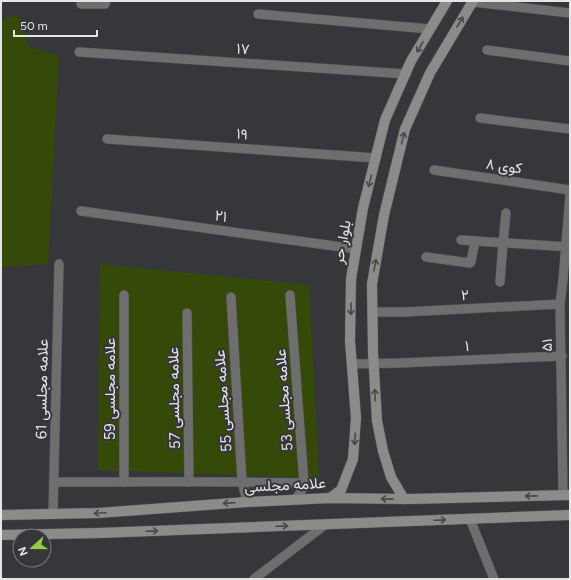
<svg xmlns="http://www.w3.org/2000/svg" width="571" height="580" viewBox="0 0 571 580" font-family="Figtree,Vazirmatn,sans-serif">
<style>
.green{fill:#354a08}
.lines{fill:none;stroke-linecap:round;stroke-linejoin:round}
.street-casing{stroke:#525356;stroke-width:10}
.secondary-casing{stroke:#525356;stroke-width:11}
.street{stroke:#6d6e6d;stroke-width:9}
.secondary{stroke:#8a8c8a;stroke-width:10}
.oneway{stroke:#47484a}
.labels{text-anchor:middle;stroke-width:4;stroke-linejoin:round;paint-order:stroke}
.street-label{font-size:15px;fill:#e4e5e7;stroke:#36373a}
</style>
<rect width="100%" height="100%" fill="#36373a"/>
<g class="green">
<path d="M18 14 29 47 59 56 48 264 1 267V21Z"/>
<path d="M100 264 309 285 319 478 98 470Z"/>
</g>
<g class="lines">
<g class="street-casing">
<g id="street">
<path d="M473 2 570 13"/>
<path d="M81 4H105L106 1"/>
<path d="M258 14 430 29"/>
<path d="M487 50 570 61"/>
<path d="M79 52 406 74"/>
<path d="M480 118 570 129"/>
<path d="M107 139 376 158"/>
<path d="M434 170 570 190"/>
<path d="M81 211 356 249"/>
<path d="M461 240 570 247"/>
<path d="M426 257 470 263 471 262 475 241"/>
<path d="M500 282 503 243 506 213"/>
<path d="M290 295 304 483 302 490 295 500"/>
<path d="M231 297 242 481 247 502"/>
<path d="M372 312H405L560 304"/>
<path d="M187 313 189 482"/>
<path d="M352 364 400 363 562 356"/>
<path d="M54 482C137 482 221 481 304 483"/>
<path d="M124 482V295"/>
<path d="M563 495 560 304 563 280 570 195"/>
<path d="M53 514 59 264"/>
<path d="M470 519 494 579"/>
<path d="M254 579 326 524"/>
</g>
</g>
<g class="secondary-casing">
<g id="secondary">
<path d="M330 498 341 490 353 459 356 418 350 341 351 279 363 208 385 120 411 61 447 1"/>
<path d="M404 499 391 477 383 451 377 421 373 352 372 284 384 215 405 129 430 73 473 1"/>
<path d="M1 515 98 513 247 502 330 498 409 499 570 495"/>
<path d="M1 535 99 533 570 515"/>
</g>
</g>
<use href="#street" class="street"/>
<use href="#secondary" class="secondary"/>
</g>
<defs><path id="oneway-shaft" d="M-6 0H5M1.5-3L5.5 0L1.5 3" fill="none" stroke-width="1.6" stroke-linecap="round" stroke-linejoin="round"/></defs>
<g class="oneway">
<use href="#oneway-shaft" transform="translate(460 22) rotate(-59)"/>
<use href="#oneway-shaft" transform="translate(420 47) rotate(121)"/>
<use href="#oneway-shaft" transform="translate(403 138) rotate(-76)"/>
<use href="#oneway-shaft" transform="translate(370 181) rotate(104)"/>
<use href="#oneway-shaft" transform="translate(375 265) rotate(-80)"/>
<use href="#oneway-shaft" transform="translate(351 309) rotate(91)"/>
<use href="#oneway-shaft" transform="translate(375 395) rotate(-93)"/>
<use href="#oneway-shaft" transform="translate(355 439) rotate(94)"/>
<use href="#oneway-shaft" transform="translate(531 496) rotate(179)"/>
<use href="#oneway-shaft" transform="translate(387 499) rotate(-179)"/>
<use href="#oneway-shaft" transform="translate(229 503) rotate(176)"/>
<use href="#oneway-shaft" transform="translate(100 513) rotate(177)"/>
<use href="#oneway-shaft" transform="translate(440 520) rotate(-2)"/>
<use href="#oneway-shaft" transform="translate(282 526) rotate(-2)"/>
<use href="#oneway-shaft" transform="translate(152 531) rotate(-2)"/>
</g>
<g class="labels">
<g class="street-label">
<text transform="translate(243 49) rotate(4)" y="5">۱۷</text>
<text transform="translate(242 134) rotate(4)" y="5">۱۹</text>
<text transform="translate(504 166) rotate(8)" y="5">کوی ۸</text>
<text transform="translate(221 216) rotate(8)" y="5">۲۱</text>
<text transform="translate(342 242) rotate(-80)" y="5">بلوار حر</text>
<text transform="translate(465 295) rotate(-3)" y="5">۲</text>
<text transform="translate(547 345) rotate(-91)" y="5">۵۱</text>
<text transform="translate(467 346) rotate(-2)" y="5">۱</text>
<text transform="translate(42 389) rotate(-89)" y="5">علامه مجلسی 61</text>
<text transform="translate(110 389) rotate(-90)" y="5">علامه مجلسی 59</text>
<text transform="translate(174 398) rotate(-91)" y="5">علامه مجلسی 57</text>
<text transform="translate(284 400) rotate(-94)" y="5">علامه مجلسی 53</text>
<text transform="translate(223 401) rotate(-94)" y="5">علامه مجلسی 55</text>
<text transform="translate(285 485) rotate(-3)" y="5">علامه مجلسی</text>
</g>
</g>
<rect width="571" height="580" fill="none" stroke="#e4e5e7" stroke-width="4"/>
<g transform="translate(32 548) rotate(249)"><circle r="19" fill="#36373a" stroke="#7c7d7f"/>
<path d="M0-3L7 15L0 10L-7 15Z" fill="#91cd3f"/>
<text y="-6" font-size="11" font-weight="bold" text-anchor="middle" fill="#e4e5e7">N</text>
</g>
<path d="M14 30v6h83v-6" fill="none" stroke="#e4e5e7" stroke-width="2"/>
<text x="20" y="30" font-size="12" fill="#e4e5e7" stroke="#36373a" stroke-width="3" paint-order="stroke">50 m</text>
</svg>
